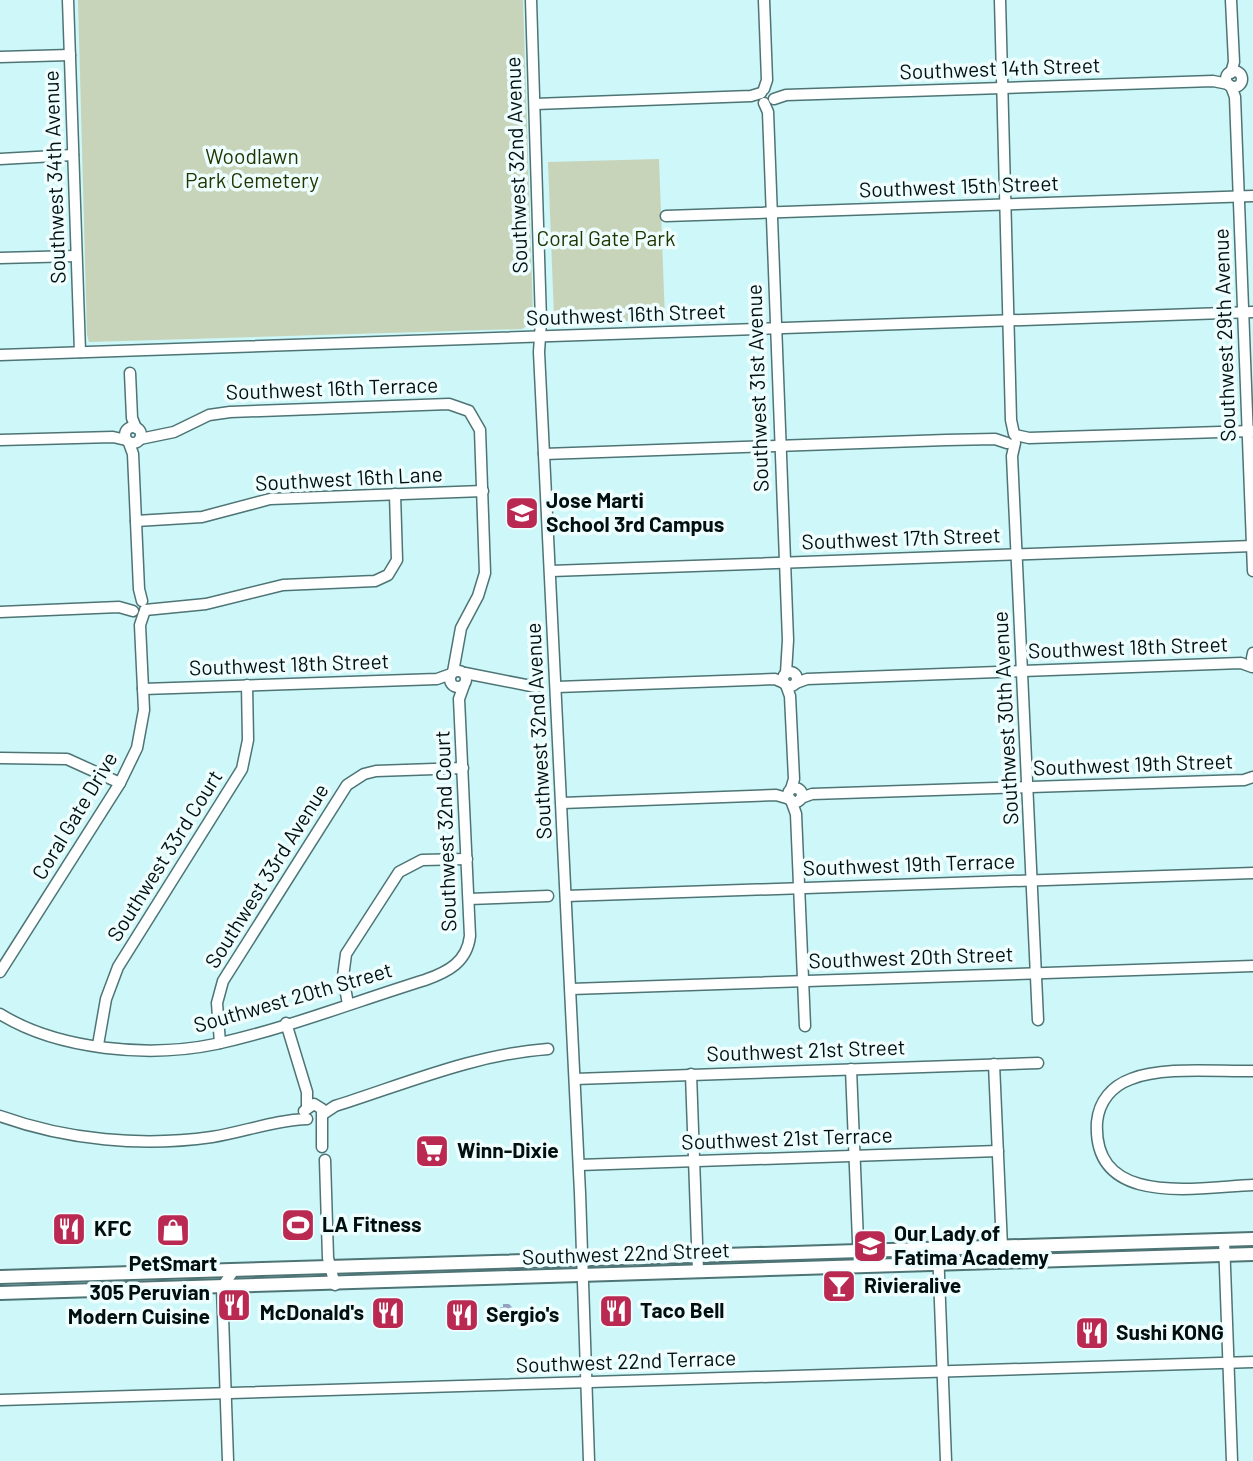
<svg xmlns="http://www.w3.org/2000/svg" width="1253" height="1461" viewBox="0 0 1253 1461" font-family="Barlow,sans-serif">
<style>
.green{fill:#c7d4ba}
.water{fill:#94a2c2}
.lines{fill:none;stroke-linecap:round;stroke-linejoin:round}
.minor-casing{stroke:#4e7475;stroke-width:13}
.major-casing{stroke:#4e7475;stroke-width:16}
.minor{stroke:#fff;stroke-width:10}
.major{stroke:#fff;stroke-width:12}
.labels{text-anchor:middle;stroke-width:7;stroke-linejoin:round;paint-order:stroke}
.street-label{font-size:21px;fill:#020f10;stroke:#eefeff}
.park-label{font-size:21px;fill:#213501;stroke:#eefeff}
.poi-label{font-size:21px;font-weight:bold;fill:#020f10;stroke:#eefeff;text-anchor:start}
</style>
<rect width="100%" height="100%" fill="#cdf7f8"/>
<g class="green">
<path d="M78 0H523L533 315 530 324 522 329 89 342 87 335Z"/>
<path d="M659 159 665 320 558 323 554 316 548 162Z"/>
</g>
<path class="water" d="M503 1304H509L514 1309 510 1318 492 1315V1309L503 1307Z"/>
<g class="lines">
<g class="minor-casing">
<g id="minor">
<path d="M68 0 80 352"/>
<path d="M531 0 541 321 539 352 580 1193 589 1461"/>
<path d="M764 0 767 80 764 89"/>
<path d="M1000 0 1011 420 1014 434"/>
<path d="M0 57 70 55"/>
<circle cx="1234" cy="79" r="8"/>
<path d="M1231 73 1234 62 1231 0"/>
<path d="M1231 86 1235 97 1253 571"/>
<path d="M774 99 786 95 1213 81 1228 84"/>
<path d="M764 103 768 112 788 640 786 673"/>
<path d="M535 104 751 96 761 93"/>
<path d="M0 159 73 155"/>
<path d="M666 216 1253 196"/>
<path d="M0 258 76 256"/>
<path d="M0 355 1253 312"/>
<path d="M130 373 132 418 136 428"/>
<circle cx="133" cy="435" r="8"/>
<path d="M1015 435 1029 438 1252 431"/>
<path d="M140 439 174 432 209 415 230 412 449 404 469 411 480 430 485 573 478 596 461 628 453 672"/>
<path d="M0 440 113 437 126 440"/>
<path d="M129 443 133 454 139 589 142 601"/>
<path d="M1015 443 1012 456 1038 1020"/>
<path d="M544 454 946 440 995 439 1007 443"/>
<path d="M136 521 202 517 270 499 483 491"/>
<path d="M551 571 1253 546"/>
<path d="M145 610 206 604 283 585 375 581 388 575 397 560 395 494"/>
<path d="M0 612 119 607 133 611"/>
<path d="M1252 658 1253 653"/>
<circle cx="458" cy="679" r="8"/>
<circle cx="790" cy="679" r="7"/>
<path d="M465 673 536 687"/>
<path d="M796 683 807 679 1241 663 1252 667"/>
<path d="M786 685 790 696 794 779 791 789"/>
<path d="M557 687 775 679 784 683"/>
<path d="M143 689 437 679 451 674"/>
<path d="M0 758 67 759 120 783"/>
<circle cx="795" cy="795" r="7"/>
<path d="M801 798 812 794 1244 780 1253 777"/>
<path d="M791 800 796 814 805 1026"/>
<path d="M562 803 776 795 790 799"/>
<path d="M566 896 1253 873"/>
<path d="M469 899 548 896"/>
<path d="M0 972 120 783 137 748 144 710 140 625 144 613"/>
<path d="M571 989 1253 966"/>
<path d="M348 1004 343 977 346 954 399 872 422 860 467 859"/>
<path d="M0 1014C58 1050 149 1058 216 1044 285 1029 357 1001 425 980 448 972 467 962 470 936L459 699 464 685"/>
<path d="M286 1023 307 1092V1106"/>
<path d="M220 1043 217 1003 223 981 347 785 364 774 376 771 463 768"/>
<path d="M98 1045 106 999 118 967 242 769 248 740 247 685"/>
<path d="M994 1064 1002 1247"/>
<path d="M851 1069 859 1266"/>
<path d="M1253 1071C1218 1072 1163 1066 1131 1079 1112 1086 1099 1101 1097 1122 1092 1209 1198 1187 1253 1185"/>
<path d="M691 1074 698 1271"/>
<path d="M575 1079 1038 1063"/>
<path d="M304 1111 314 1104 322 1109V1147"/>
<path d="M323 1114 335 1106C405 1084 475 1054 548 1049"/>
<path d="M0 1116C67 1140 142 1147 212 1137 244 1132 275 1120 307 1119"/>
<path d="M325 1160 328 1258 335 1285"/>
<path d="M579 1165 998 1151"/>
<path d="M1224 1240 1232 1461"/>
<path d="M938 1249 946 1461"/>
<path d="M0 1400 1253 1362"/>
<path d="M228 1461 222 1287 234 1270"/>
</g>
</g>
<g class="major-casing">
<g id="major">
<path d="M0 1277 1253 1239"/>
<path d="M0 1293 1253 1254"/>
</g>
</g>
<use href="#minor" class="minor"/>
<use href="#major" class="major"/>
</g>
<defs>
<g id="school-square" transform="scale(1.75)"><rect x="-9" y="-9" width="18" height="18" rx="4" fill="#b92952" stroke="#eefeff"/><path d="M0-5L7-2L0 1L-7-2ZM-4 1L0 2.5L4 1V4Q0 6-4 4Z" fill="#fff"/></g>
<g id="supermarket-square" transform="scale(1.75)"><rect x="-9" y="-9" width="18" height="18" rx="4" fill="#b92952" stroke="#eefeff"/><path d="M-6-5.5h2.5l.6 2H6L4.5 2H-2.5L-4.4-4H-6ZM-1.5 3.2a1.3 1.3 0 1 0 .1 0ZM3 3.2a1.3 1.3 0 1 0 .1 0Z" fill="#fff"/></g>
<g id="stadium-square" transform="scale(1.75)"><rect x="-9" y="-9" width="18" height="18" rx="4" fill="#b92952" stroke="#eefeff"/><path d="M0-5a6.5 5 0 1 0 0 10a6.5 5 0 1 0 0-10ZM-3.5-1.8h7v3.6h-7Z" fill="#fff"/></g>
<g id="restaurant-square" transform="scale(1.75)"><rect x="-9" y="-9" width="18" height="18" rx="4" fill="#b92952" stroke="#eefeff"/><path d="M-5-6h1v4h1v-4h1v4h1v-4h1v5L-1.5 .5V6h-2V.5L-5-1ZM5-6V6H3V1.5H1.5Q1.5-4 5-6Z" fill="#fff"/></g>
<g id="shop-square" transform="scale(1.75)"><rect x="-9" y="-9" width="18" height="18" rx="4" fill="#b92952" stroke="#eefeff"/><path d="M-5-2.5h2.3a2.7 3.5 0 0 1 5.4 0H5L5.5 6h-11ZM-1.5-2.5h3a1.5 2.3 0 0 0-3 0Z" fill="#fff"/></g>
<g id="bar-square" transform="scale(1.75)"><rect x="-9" y="-9" width="18" height="18" rx="4" fill="#b92952" stroke="#eefeff"/><path d="M-6-5H6L.8 .8V4.5H3.5V6h-7V4.5H-.8V.8Z" fill="#fff"/></g>
</defs>
<g fill-rule="evenodd">
<use href="#school-square" x="522" y="513"/>
<use href="#supermarket-square" x="432" y="1151"/>
<use href="#stadium-square" x="298" y="1225"/>
<use href="#restaurant-square" x="69" y="1229"/>
<use href="#shop-square" x="173" y="1230"/>
<use href="#school-square" x="870" y="1246"/>
<use href="#bar-square" x="839" y="1286"/>
<use href="#restaurant-square" x="234" y="1305"/>
<use href="#restaurant-square" x="616" y="1311"/>
<use href="#restaurant-square" x="388" y="1313"/>
<use href="#restaurant-square" x="462" y="1315"/>
<use href="#restaurant-square" x="1092" y="1333"/>
</g>
<g class="labels">
<g class="street-label">
<text transform="translate(1000 69) rotate(-2)" y="7">Southwest 14th Street</text>
<text transform="translate(517 165) rotate(-92)" y="7">Southwest 32nd Avenue</text>
<text transform="translate(55 177) rotate(-92)" y="7">Southwest 34th Avenue</text>
<text transform="translate(959 187) rotate(-2)" y="7">Southwest 15th Street</text>
<text transform="translate(626 315) rotate(-2)" y="7">Southwest 16th Street</text>
<text transform="translate(1225 335) rotate(-92)" y="7">Southwest 29th Avenue</text>
<text transform="translate(758 388) rotate(-92)" y="7">Southwest 31st Avenue</text>
<text transform="translate(332 389) rotate(-2)" y="7">Southwest 16th Terrace</text>
<text transform="translate(349 479) rotate(-3)" y="7">Southwest 16th Lane</text>
<text transform="translate(901 539) rotate(-2)" y="7">Southwest 17th Street</text>
<text transform="translate(1128 648) rotate(-2)" y="7">Southwest 18th Street</text>
<text transform="translate(289 665) rotate(-2)" y="7">Southwest 18th Street</text>
<text transform="translate(1006 718) rotate(-93)" y="7">Southwest 30th Avenue</text>
<text transform="translate(539 731) rotate(-93)" y="7">Southwest 32nd Avenue</text>
<text transform="translate(1133 765) rotate(-2)" y="7">Southwest 19th Street</text>
<text transform="translate(75 816) rotate(-59)" y="7">Coral Gate Drive</text>
<text transform="translate(446 831) rotate(-92)" y="7">Southwest 32nd Court</text>
<text transform="translate(165 856) rotate(-58)" y="7">Southwest 33rd Court</text>
<text transform="translate(909 865) rotate(-2)" y="7">Southwest 19th Terrace</text>
<text transform="translate(267 876) rotate(-58)" y="7">Southwest 33rd Avenue</text>
<text transform="translate(911 958) rotate(-2)" y="7">Southwest 20th Street</text>
<text transform="translate(293 998) rotate(-16)" y="7">Southwest 20th Street</text>
<text transform="translate(806 1051) rotate(-2)" y="7">Southwest 21st Street</text>
<text transform="translate(787 1139) rotate(-2)" y="7">Southwest 21st Terrace</text>
<text transform="translate(626 1254) rotate(-2)" y="7">Southwest 22nd Street</text>
<text transform="translate(626 1362) rotate(-2)" y="7">Southwest 22nd Terrace</text>
</g>
<g class="park-label">
<text x="252" y="164">Woodlawn<tspan x="252" dy="24">Park Cemetery</tspan></text>
<text x="606" y="246">Coral Gate Park</text>
</g>
<g class="poi-label">
<text x="546" y="508">Jose Marti<tspan x="546" dy="24">School 3rd Campus</tspan></text>
<text x="457" y="1158">Winn-Dixie</text>
<text x="322" y="1232">LA Fitness</text>
<text x="94" y="1236">KFC</text>
<text x="894" y="1241">Our Lady of<tspan x="894" dy="24">Fatima Academy</tspan></text>
<text x="173" y="1271" text-anchor="middle">PetSmart</text>
<text x="864" y="1293">Rivieralive</text>
<text x="210" y="1300" text-anchor="end">305 Peruvian<tspan x="210" dy="24">Modern Cuisine</tspan></text>
<text x="640" y="1318">Taco Bell</text>
<text x="364" y="1320" text-anchor="end">McDonald's</text>
<text x="486" y="1322">Sergio's</text>
<text x="1116" y="1340">Sushi KONG</text>
</g>
</g>
</svg>
